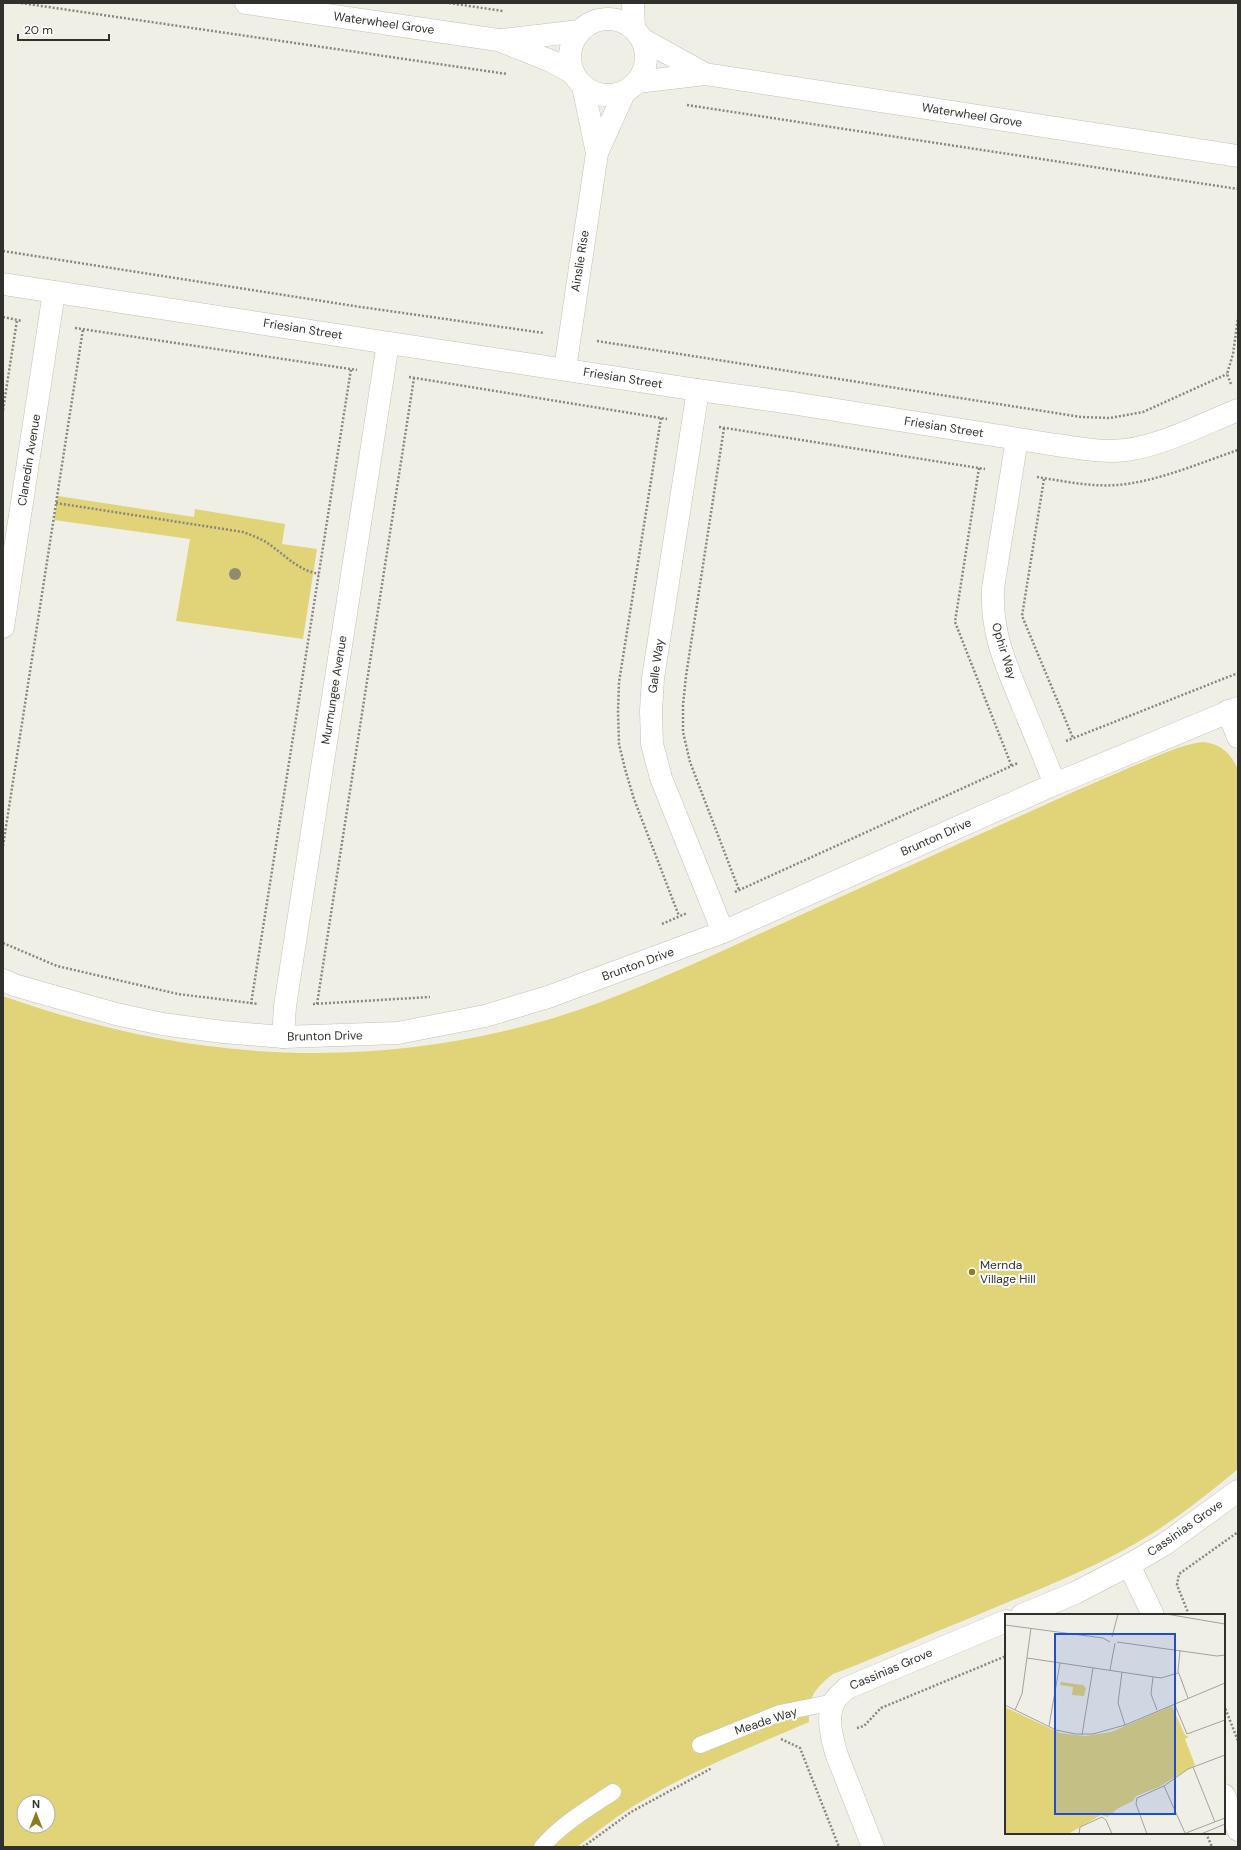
<svg xmlns="http://www.w3.org/2000/svg" width="1241" height="1850" viewBox="0 0 1241 1850" font-family="'DM Sans',sans-serif">
<style>
.green{fill:#e1d377;fill-rule:evenodd}
.lines{fill:none;stroke-linecap:round;stroke-linejoin:round}
.service-casing{stroke:#c1c0b7;stroke-width:17}
.minor-casing{stroke:#c1c0b7;stroke-width:23}
.path{stroke:#878680;stroke-width:2.5;stroke-dasharray:2 2;stroke-linecap:butt}
.service{stroke:#fff;stroke-width:16}
.minor{stroke:#fff;stroke-width:22}
.tree{fill:#8f8b70}
.poi-dot{fill:#897c22;stroke:#fff;stroke-width:1.5}
.labels{text-anchor:middle;stroke-width:4;stroke-linejoin:round;paint-order:stroke}
.street-label{font-size:12px;fill:#30302c;stroke:#fff}
.poi-label{font-size:12px;fill:#30302c;stroke:#fff;text-anchor:start}
.inset-road{fill:none;stroke:#a3a39c;stroke-width:1}
.view{fill:#1d4ed8;fill-opacity:0.15;stroke:#1d4ed8;stroke-width:2}
.inset-edge{fill:none;stroke:#30302c;stroke-width:2}
</style>
<rect width="100%" height="100%" fill="#f0efe6"/>
<g class="green">
<path d="M58 496 194 517 195 509 285 524 282 544 317 549 303 639 176 621 190 539 54 520Z"/>
<path d="M1203 742C1221 744 1231 753 1238 770V1469C1207 1495 1174 1521 1138 1542 1085 1573 1026 1594 970 1618 924 1636 879 1657 833 1674 814 1689 808 1697 809 1722 753 1746 695 1769 642 1801 619 1814 598 1831 577 1847H3V996C183 1060 362 1073 547 1020 614 1000 678 971 742 942 813 909 885 877 956 845 1014 819 1072 792 1131 767 1154 758 1178 745 1203 742ZM24 1802H48V1826H24Z"/>
</g>
<g class="lines">
<g class="service-casing">
<g id="service">
<path d="M700 1745 780 1713 834 1702"/>
<path d="M542 1847C560 1825 589 1808 613 1792"/>
</g>
</g>
<g class="minor-casing">
<g id="minor">
<path d="M246 3 498 40 551 61 573 73"/>
<path d="M633 3 634 29"/>
<circle cx="608" cy="57" r="38"/>
<path d="M642 39 705 74"/>
<path d="M502 40 580 31"/>
<path d="M637 82 705 74 1238 156"/>
<path d="M583 86 597 153"/>
<path d="M3 284 698 390 792 403 1056 445C1079 448 1103 453 1126 450 1163 445 1203 424 1238 410"/>
<path d="M565 369 597 153 625 91"/>
<path d="M698 390 653 678 651 711 652 744 661 778 723 932"/>
<path d="M1017 439 993 588C991 634 1005 662 1022 704 1033 730 1044 757 1055 784"/>
<path d="M3 627 54 292"/>
<path d="M1228 711 1238 737"/>
<path d="M3 980 14 985 116 1014 162 1024 223 1032 283 1037 398 1033 485 1016 548 997 723 932 1055 784 1238 708"/>
<path d="M283 1037 285 1006 388 343"/>
<path d="M1129 1565 1153 1615"/>
<path d="M1022 1615 1075 1593 1129 1565 1165 1544 1238 1491"/>
<path d="M1224 1795 1238 1830"/>
<path d="M873 1847 836 1753C832 1737 826 1718 834 1702 836 1697 843 1692 847 1688L1006 1621"/>
</g>
</g>
<g class="path">
<path d="M21 3 507 74"/>
<path d="M449 3 503 11"/>
<path d="M687 105 1238 189"/>
<path d="M3 251 354 306 544 333"/>
<path d="M3 317 22 321"/>
<path d="M75 328 357 370"/>
<path d="M597 341 1081 417 1110 418 1143 412 1227 374"/>
<path d="M409 377 667 419"/>
<path d="M1231 384 1227 374 1233 354 1238 318"/>
<path d="M3 410 17 320"/>
<path d="M661 418 619 682 618 712 619 744 625 769 634 799 679 916"/>
<path d="M719 427 985 469"/>
<path d="M724 428 686 676 683 705V732L690 762 739 890"/>
<path d="M979 468 955 622 1012 767"/>
<path d="M1037 477C1063 481 1090 487 1117 485 1156 482 1200 463 1238 450"/>
<path d="M1044 479 1022 616 1073 738"/>
<path d="M56 503 243 532C251 535 259 538 266 542 284 554 297 570 319 574"/>
<path d="M1066 741 1238 673"/>
<path d="M3 846 83 329"/>
<path d="M735 892 1018 763"/>
<path d="M662 924 687 913"/>
<path d="M3 943 57 966 178 994 258 1004"/>
<path d="M251 1004 351 369"/>
<path d="M313 1004 430 997"/>
<path d="M317 1004 414 378"/>
<path d="M1189 1615 1177 1585 1179 1574 1238 1532"/>
<path d="M1224 1705 1238 1741"/>
<path d="M857 1728 864 1726 881 1708 1006 1656"/>
<path d="M781 1739 800 1748 839 1847"/>
<path d="M1206 1833 1212 1847"/>
<path d="M583 1847 631 1812 712 1768"/>
</g>
<use href="#service" class="service"/>
<use href="#minor" class="minor"/>
</g>
<circle class="tree" cx="235" cy="574" r="6"/>
<circle class="poi-dot" cx="972" cy="1272" r="4"/>
<g class="labels">
<g class="street-label">
<text transform="translate(384 23) rotate(8)" y="4">Waterwheel Grove</text>
<text transform="translate(972 115) rotate(9)" y="4">Waterwheel Grove</text>
<text transform="translate(580 261) rotate(-81)" y="4">Ainslie Rise</text>
<text transform="translate(303 329) rotate(9)" y="4">Friesian Street</text>
<text transform="translate(623 378) rotate(9)" y="4">Friesian Street</text>
<text transform="translate(944 427) rotate(9)" y="4">Friesian Street</text>
<text transform="translate(29 460) rotate(-81)" y="4">Clanedin Avenue</text>
<text transform="translate(1004 651) rotate(73)" y="4">Ophir Way</text>
<text transform="translate(656 666) rotate(-82)" y="4">Galle Way</text>
<text transform="translate(334 690) rotate(-81)" y="4">Murmungee Avenue</text>
<text transform="translate(936 837) rotate(-24)" y="4">Brunton Drive</text>
<text transform="translate(638 964) rotate(-20)" y="4">Brunton Drive</text>
<text transform="translate(325 1036) rotate(-1)" y="4">Brunton Drive</text>
<text transform="translate(1185 1528) rotate(-35)" y="4">Cassinias Grove</text>
<text transform="translate(891 1669) rotate(-23)" y="4">Cassinias Grove</text>
<text transform="translate(766 1721) rotate(-18)" y="4">Meade Way</text>
</g>
<g class="poi-label">
<text x="980" y="1269">Mernda<tspan x="980" dy="14">Village Hill</tspan></text>
</g>
</g>
<g transform="translate(1005 1614)">
<rect width="220" height="220" fill="#f0efe6"/>
<path d="M56 68 78 71 81 74 79 82 67 81 68 73 55 71ZM167 92 180 121 184 123 180 125 190 151 154 173 131 182 128 187 112 195 103 203 96 201 63 220H0V93L55 119 80 122 106 118Z" fill="#e1d377"/>
<path class="inset-road" d="M161 0 220 10M0 11 98 24 105 28M107 23 113 0M112 28 212 42 220 41M175 36 173 57 183 84M22 44 156 64 173 59M105 56 110 29M117 58 113 89 120 111M148 63 146 80 152 96M169 89 182 120 220 106M0 91 51 116 71 120H88L120 111 220 69M10 96 17 80 26 14M44 112 55 49M77 121 88 54M188 153 210 208M159 172 180 219M181 219 220 204M74 220 75 213 97 203 101 206 107 220M142 220 131 190 132 184 159 172 183 155 220 141M196 220 220 210"/>
<path class="view" d="M50 20H170V200H50Z"/>
<rect width="220" height="220" class="inset-edge"/>
</g>
<rect width="1241" height="1850" fill="none" stroke="#30302c" stroke-width="8"/>
<g transform="translate(36 1814)"><circle r="19" fill="#ffffff" stroke="#acacab"/>
<path d="M0-3L7 15L0 10L-7 15Z" fill="#897c22"/>
<text y="-6" font-size="11" font-weight="bold" text-anchor="middle" fill="#30302c">N</text>
</g>
<path d="M18 34v6h91v-6" fill="none" stroke="#30302c" stroke-width="2"/>
<text x="24" y="34" font-size="12" fill="#30302c" stroke="#ffffff" stroke-width="3" paint-order="stroke">20 m</text>
</svg>
